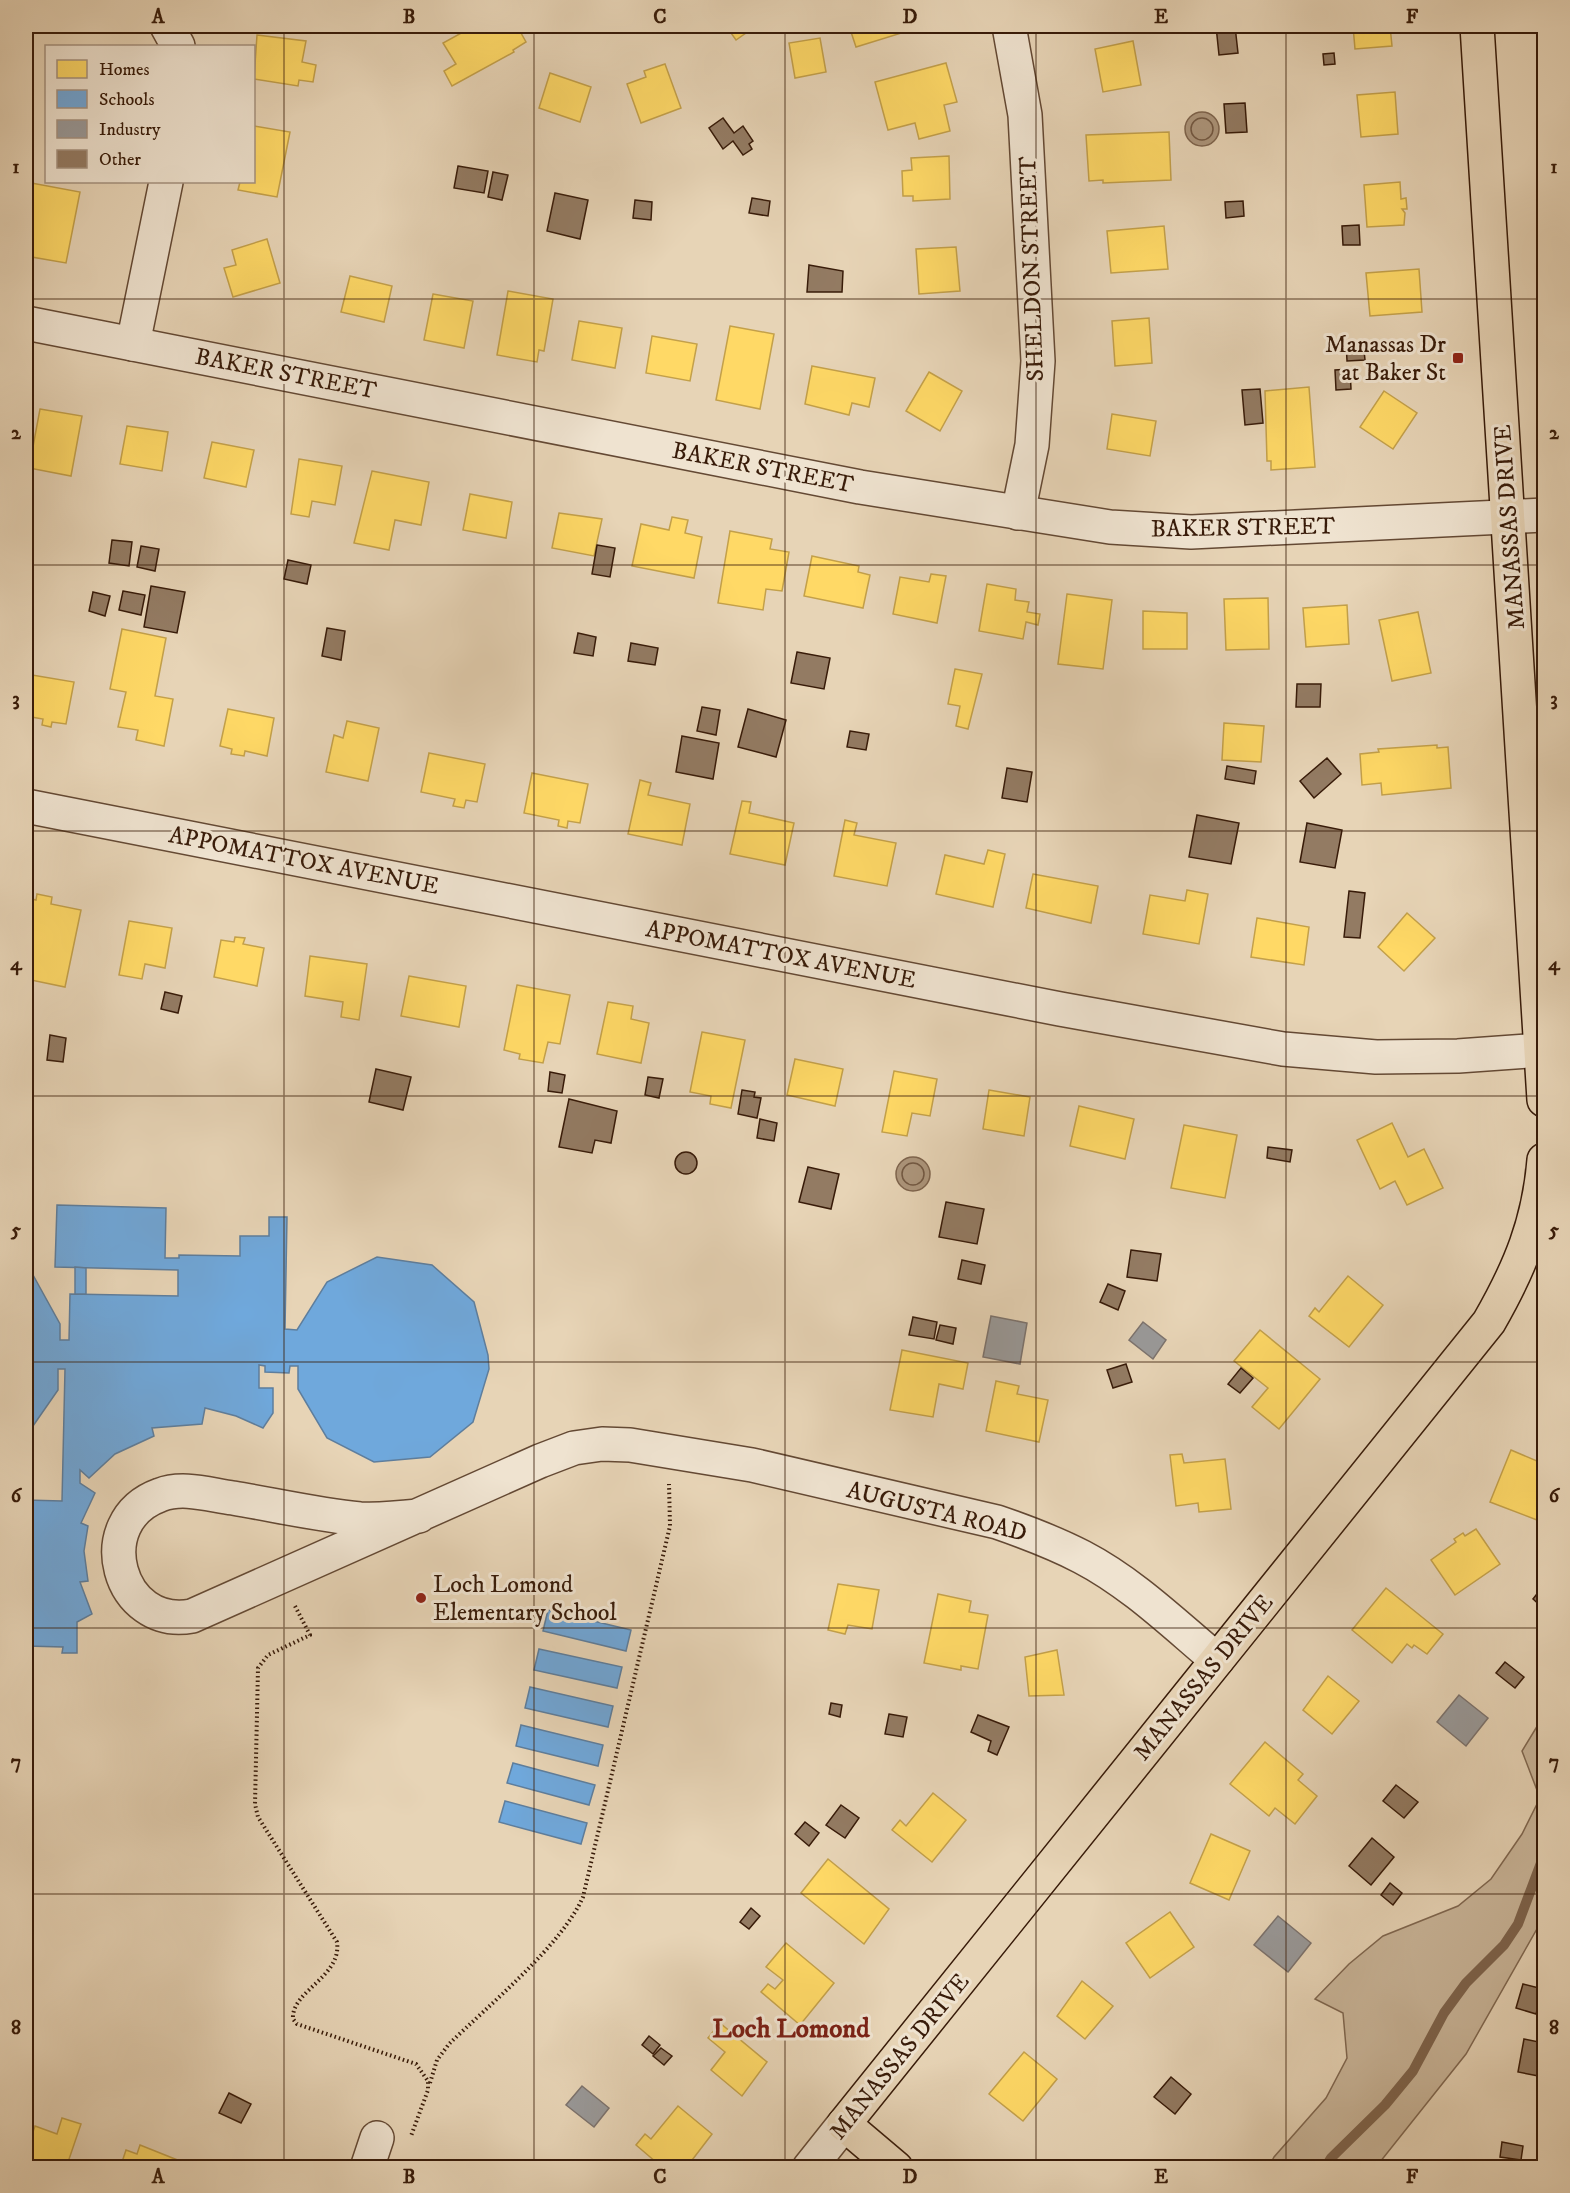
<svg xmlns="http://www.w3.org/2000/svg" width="1570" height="2193" viewBox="0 0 1570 2193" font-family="'IM FELL DW Pica',serif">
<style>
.green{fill:#c9b599;stroke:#806851;stroke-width:1.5}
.water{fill:#ac957b;stroke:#7e644d;stroke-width:1.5}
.homes{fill:#ffd966;stroke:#c3a04a;stroke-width:1.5}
.schools{fill:#6fa8dc;stroke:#5e7e9d;stroke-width:1.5}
.industry{fill:#999;stroke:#7c736e;stroke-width:1.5}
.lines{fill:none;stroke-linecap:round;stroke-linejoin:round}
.shore{stroke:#725842;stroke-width:1.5}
.stream{stroke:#7e644d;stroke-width:10}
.building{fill:#937b63;stroke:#381b09;stroke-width:1.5}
.minor-casing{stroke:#644934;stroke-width:36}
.major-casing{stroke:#381b09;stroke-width:36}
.path{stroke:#381b09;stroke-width:4;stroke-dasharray:1.5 3;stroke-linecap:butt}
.minor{stroke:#efe3d0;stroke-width:33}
.major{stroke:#e7d4b6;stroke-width:33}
.grid{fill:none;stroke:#381b09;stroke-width:1.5;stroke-opacity:0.55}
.poi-dot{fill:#8f2418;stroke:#efe3d0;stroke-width:2}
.labels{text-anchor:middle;stroke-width:6;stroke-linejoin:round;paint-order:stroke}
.street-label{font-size:24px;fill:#381b09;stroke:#efe3d0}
.poi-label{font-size:24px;fill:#381b09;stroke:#efe3d0;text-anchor:end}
.quarter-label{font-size:27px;font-weight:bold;fill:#7a1f14;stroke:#efe3d0}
.neatline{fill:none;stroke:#381b09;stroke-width:2}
.grid-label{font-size:20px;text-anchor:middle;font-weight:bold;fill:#381b09}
</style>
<rect width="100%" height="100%" fill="#e7d4b6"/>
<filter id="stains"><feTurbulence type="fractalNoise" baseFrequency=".00333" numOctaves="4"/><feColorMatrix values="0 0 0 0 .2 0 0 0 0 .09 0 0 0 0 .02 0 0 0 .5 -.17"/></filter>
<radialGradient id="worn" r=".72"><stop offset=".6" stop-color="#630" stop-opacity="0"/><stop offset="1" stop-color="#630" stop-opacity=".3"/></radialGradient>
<path class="green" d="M1544 1715V1913L1542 1920 1466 2054 1376 2167H1269L1274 2157 1326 2098 1347 2058 1343 2013 1315 1999 1349 1964 1383 1936 1458 1906 1491 1879 1522 1834 1540 1798 1522 1751Z"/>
<g class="water">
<circle cx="1202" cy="129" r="17"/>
<circle cx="913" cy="1174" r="17"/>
</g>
<g class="homes">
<path d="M474 26H517L526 42 513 50 514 52 452 86 444 71 456 64 443 43Z"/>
<path d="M726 26H756L736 40Z"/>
<path d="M844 26H920L921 27 856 47 851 32 847 33Z"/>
<path d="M1353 26H1390L1392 46 1355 49Z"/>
<path d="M257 35 306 41 302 62 316 65 313 82 299 80 298 86 254 79Z"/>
<path d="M820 38 826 72 795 78 789 43Z"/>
<path d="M1133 41 1141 85 1103 92 1095 49Z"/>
<path d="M946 63 957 102 944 105 950 131 919 139 915 123 888 130 875 82Z"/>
<path d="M665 64 681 108 641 123 627 84 646 77 644 71Z"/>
<path d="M550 73 591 87 580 122 539 108Z"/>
<path d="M1395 92 1398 134 1361 137 1357 95Z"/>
<path d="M254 126 290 132 277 197 238 190 240 182H254Z"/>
<path d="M1169 132 1171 180 1103 183V180L1089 181 1086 135Z"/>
<path d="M949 156 950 199 913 201V196H903L902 171 912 170 911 158Z"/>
<path d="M26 182 80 192 66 263 26 256Z"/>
<path d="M1400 182 1401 199 1406 198 1407 209H1402L1405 213 1404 225 1367 227 1364 185Z"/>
<path d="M1164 226 1168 269 1111 273 1107 231Z"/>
<path d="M267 239 280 283 233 297 224 268 236 265 232 250Z"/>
<path d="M956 247 960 291 919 294 916 249Z"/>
<path d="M1419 269 1422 312 1370 316 1366 273Z"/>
<path d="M350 276 392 286 384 322 341 312Z"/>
<path d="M508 291 553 299 544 351 539 350 537 362 497 355Z"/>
<path d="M433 294 473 301 464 348 424 340Z"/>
<path d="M1149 318 1152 363 1115 366 1112 321Z"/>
<path d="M579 321 622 328 615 368 572 360Z"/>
<path d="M730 326 774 334 760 409 716 400Z"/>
<path d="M652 336 697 344 690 381 646 373Z"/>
<path d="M812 366 875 378 869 407 852 403 849 415 805 404Z"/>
<path d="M929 372 962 391 940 431 906 411Z"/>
<path d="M1309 387 1315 467 1271 470V461H1267L1265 391Z"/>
<path d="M1384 391 1417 413 1393 449 1360 427Z"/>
<path d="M40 409 82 416 71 476 29 468Z"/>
<path d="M1112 414 1156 421 1150 456 1107 449Z"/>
<path d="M127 426 168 432 162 471 120 464Z"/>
<path d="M212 442 254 450 246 487 204 478Z"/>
<path d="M299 459 342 466 335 505 312 501 309 517 291 514Z"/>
<path d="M372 471 429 482 421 525 395 520 389 550 354 543Z"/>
<path d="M470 494 512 502 506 538 463 530Z"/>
<path d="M559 513 602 519 594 556 552 548Z"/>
<path d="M672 517 688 520 685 533 702 537 694 578 632 566 641 524 669 530Z"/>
<path d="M730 531 772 539 770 549 789 552 782 591 766 589 763 610 718 603Z"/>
<path d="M812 556 859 566 858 572 870 575 863 608 804 596Z"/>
<path d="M931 574 946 576 937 623 893 614 900 577 929 582Z"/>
<path d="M987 584 1016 589 1015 600 1029 602 1027 612 1040 614 1038 625 1026 622 1023 639 979 631Z"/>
<path d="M1067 594 1112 600 1103 669 1058 664Z"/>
<path d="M1268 598 1269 649 1226 650 1224 599Z"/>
<path d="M1347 605 1349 644 1306 647 1303 608Z"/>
<path d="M1143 611 1187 613V649H1143Z"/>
<path d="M1418 612 1431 673 1392 681 1379 620Z"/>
<path d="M122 629 166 638 155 696 173 699 164 746 136 740 138 730 118 727 126 692 110 689Z"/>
<path d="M955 669 982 674 968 729 956 726 960 706 948 704Z"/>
<path d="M26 674 74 682 66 724 52 722 51 727 42 725 43 719 26 716Z"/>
<path d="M228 709 274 718 267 756 245 751 244 756 231 754 232 749 220 746Z"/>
<path d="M347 721 379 728 368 781 326 772 334 735 343 738Z"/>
<path d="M1224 723 1264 726 1261 762 1222 760Z"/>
<path d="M1437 745V748L1448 747 1451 788 1382 795 1381 783 1362 785 1360 754 1379 752 1378 749Z"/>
<path d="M429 753 485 764 477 802 466 800 464 808 453 806 455 799 421 792Z"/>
<path d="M532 773 588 784 580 823 568 821 567 828 558 826 559 820 524 813Z"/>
<path d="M640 780 651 783 648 795 690 804 682 845 628 834Z"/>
<path d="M742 801 751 802 749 813 794 823 785 865 730 854Z"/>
<path d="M845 820 857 823 854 835 896 843 887 886 834 876Z"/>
<path d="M988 850 1005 854 993 907 936 894 945 855 984 864Z"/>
<path d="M1033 874 1098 886 1091 923 1026 908Z"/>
<path d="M1187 890 1208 894 1199 944 1143 934 1150 895 1185 901Z"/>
<path d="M37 894 52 897 51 904 81 910 65 987 26 979 30 952 26 951V903L27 898 36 900Z"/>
<path d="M1407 913 1435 938 1404 971 1378 947Z"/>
<path d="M1257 918 1309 927 1304 965 1251 957Z"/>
<path d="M129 921 172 928 165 968 145 964 142 979 119 975Z"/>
<path d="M235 937 245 938 243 944 264 948 257 986 214 977 221 940 234 942Z"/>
<path d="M310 956 367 964 359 1020 341 1017 343 1002 305 996Z"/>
<path d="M409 976 466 986 459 1027 401 1016Z"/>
<path d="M517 985 570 995 560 1044 548 1042 543 1063 519 1059 520 1054 504 1050Z"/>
<path d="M608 1002 633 1006 631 1019 649 1023 641 1063 597 1054Z"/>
<path d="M702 1032 745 1040 731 1108 710 1104 711 1096 690 1092Z"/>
<path d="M795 1059 843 1069 835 1106 787 1095Z"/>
<path d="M894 1071 937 1079 930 1116 912 1113 907 1136 882 1132Z"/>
<path d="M989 1090 1030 1097 1024 1136 983 1129Z"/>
<path d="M1079 1106 1134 1119 1125 1159 1070 1146Z"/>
<path d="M1392 1123 1408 1157 1424 1149 1443 1188 1407 1205 1395 1181 1380 1189 1357 1140Z"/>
<path d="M1184 1125 1237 1135 1225 1198 1171 1188Z"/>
<path d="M1348 1276 1383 1305 1349 1347 1309 1316 1315 1308 1319 1312Z"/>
<path d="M1260 1330 1320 1379 1279 1429 1252 1407 1268 1388 1234 1361Z"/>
<path d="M902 1350 968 1363 963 1389 939 1384 933 1417 890 1410Z"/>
<path d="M996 1381 1019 1386 1017 1394 1048 1400 1039 1442 986 1431Z"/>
<path d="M1511 1450 1544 1464V1501L1537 1520 1490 1502Z"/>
<path d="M1182 1454 1184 1463 1225 1459 1231 1509 1199 1512 1198 1503 1176 1506 1170 1455Z"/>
<path d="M1476 1529 1500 1564 1455 1595 1431 1560 1456 1542 1454 1539 1463 1533 1465 1536Z"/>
<path d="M838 1584 879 1590 872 1629 848 1625 845 1634 828 1630Z"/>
<path d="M1386 1588 1443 1634 1427 1654 1414 1645 1412 1648 1407 1644 1392 1663 1352 1630Z"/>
<path d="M938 1594 971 1601 969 1612 988 1615 978 1669 961 1666V1670L924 1663Z"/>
<path d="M1057 1650 1064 1695 1029 1696 1025 1657Z"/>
<path d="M1328 1676 1359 1701 1332 1734 1303 1710Z"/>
<path d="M1265 1742 1303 1774 1298 1780 1317 1796 1295 1824 1275 1808 1269 1816 1230 1784Z"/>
<path d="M933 1793 966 1820 932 1862 892 1830 900 1820 906 1826Z"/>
<path d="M1211 1834 1250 1851 1229 1900 1190 1883Z"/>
<path d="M828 1859 889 1909 864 1944 801 1893Z"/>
<path d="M1170 1912 1194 1947 1150 1978 1126 1943Z"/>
<path d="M786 1943 834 1983 800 2025 761 1992 768 1984 775 1989 783 1980 766 1967Z"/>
<path d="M1082 1981 1113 2006 1085 2039 1057 2016Z"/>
<path d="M720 2023 767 2062 742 2096 711 2070 725 2052 708 2038Z"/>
<path d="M1024 2052 1057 2079 1023 2121 989 2094Z"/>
<path d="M678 2106 712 2134 686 2168H663L636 2145 645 2134 651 2139Z"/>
<path d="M62 2118 81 2124 66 2168H40L26 2163V2152L35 2126 57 2134Z"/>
<path d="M140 2145 180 2161 177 2168H120L126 2150 137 2154Z"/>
</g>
<g class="schools">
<path d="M57 1205 166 1208 165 1258H179V1255L240 1256V1236H269V1217H287L285 1329 297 1330 327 1282 377 1257 432 1265 474 1302 488 1355 489 1369 473 1422 430 1457 374 1462 327 1438 298 1389V1366H290L289 1373 265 1372V1366L259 1365V1388H273V1413L263 1428 236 1416 205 1408 202 1424 152 1428 154 1436 115 1454 89 1478 80 1470V1483L95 1493 81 1523 88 1526 84 1551 88 1581 80 1582 92 1614 77 1622V1653H62L63 1647 26 1646V1500L62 1501 65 1369H58V1390L26 1436V1271L33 1275 60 1324V1340H69L70 1294 178 1296V1270L55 1267Z"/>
<path d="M75 1267 86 1268V1294H75Z"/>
<path d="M548 1610 631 1630 626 1651 543 1631Z"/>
<path d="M539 1649 622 1667 617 1688 534 1670Z"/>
<path d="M530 1687 613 1706 608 1727 525 1708Z"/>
<path d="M521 1725 603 1745 598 1766 516 1746Z"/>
<path d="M513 1763 595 1785 589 1805 507 1783Z"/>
<path d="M505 1801 587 1823 581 1844 499 1822Z"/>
</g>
<g class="industry">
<path d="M991 1316 1027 1323 1020 1364 983 1357Z"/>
<path d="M1143 1322 1166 1340 1153 1359 1129 1340Z"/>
<path d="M1459 1695 1488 1718 1466 1746 1437 1722Z"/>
<path d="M1278 1916 1311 1943 1288 1972 1254 1945Z"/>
<path d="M582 2086 609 2108 594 2127 566 2105Z"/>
</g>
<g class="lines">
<g class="shore">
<circle cx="1202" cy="129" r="11"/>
<circle cx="913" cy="1174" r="11"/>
</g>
<path class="stream" d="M1325 2168 1331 2158 1385 2105 1413 2071 1444 2013 1466 1983 1504 1945 1518 1924 1544 1855"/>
</g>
<g class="building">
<path d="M1216 26H1235L1238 53 1219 55Z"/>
<path d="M1334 53 1335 64 1324 65 1323 54Z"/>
<path d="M1245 103 1247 132 1226 133 1224 104Z"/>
<path d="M723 118 734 133 743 126 753 141 749 144 752 149 743 155 733 141 723 149 709 128Z"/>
<path d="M458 166 488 171 484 193 454 188Z"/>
<path d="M493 172 508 175 502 200 488 197Z"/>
<path d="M555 193 588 200 580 239 547 231Z"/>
<path d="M752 198 770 201 768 216 749 213Z"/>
<path d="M635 200 652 202 651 220 633 218Z"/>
<path d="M1243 201 1244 216 1226 218 1225 202Z"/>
<path d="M1359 225 1360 245H1343L1342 226Z"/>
<path d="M809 265 843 271 842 292H807Z"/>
<path d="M1363 340 1365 360 1347 361 1346 342Z"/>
<path d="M1350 369 1351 389 1336 390 1335 370Z"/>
<path d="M1260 389 1263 423 1245 425 1242 390Z"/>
<path d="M112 540 132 542 129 566 109 563Z"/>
<path d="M597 545 615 548 610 577 592 574Z"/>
<path d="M141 546 159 549 155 571 137 567Z"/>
<path d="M288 560 311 565 307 584 284 579Z"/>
<path d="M151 586 185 592 177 633 144 627Z"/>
<path d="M123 591 145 595 141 615 119 610Z"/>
<path d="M93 592 110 596 105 616 89 611Z"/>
<path d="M327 628 345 631 341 660 322 656Z"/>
<path d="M578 633 596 637 593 656 574 653Z"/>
<path d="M631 643 658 648 655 665 628 661Z"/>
<path d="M797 652 830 658 824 689 791 683Z"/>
<path d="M1297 684H1321L1320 707H1296Z"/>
<path d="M702 707 720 710 716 735 697 731Z"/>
<path d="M748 709 786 720 776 757 738 747Z"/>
<path d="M850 731 869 734 866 750 847 747Z"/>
<path d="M682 736 719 743 713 779 676 772Z"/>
<path d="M1327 758 1341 774 1314 798 1300 781Z"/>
<path d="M1227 766 1256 771 1254 784 1225 779Z"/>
<path d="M1007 768 1032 772 1027 802 1002 798Z"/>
<path d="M1197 815 1239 823 1231 864 1189 857Z"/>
<path d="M1307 823 1342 830 1335 868 1300 862Z"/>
<path d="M1349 891 1365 893 1360 938 1344 937Z"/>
<path d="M165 992 182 996 178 1013 161 1009Z"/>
<path d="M50 1035 66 1038 63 1062 47 1060Z"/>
<path d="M376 1069 411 1077 403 1110 369 1102Z"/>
<path d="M550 1072 565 1075 562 1093 548 1091Z"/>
<path d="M648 1077 663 1079 659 1098 645 1095Z"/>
<path d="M742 1090 755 1092 754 1097 761 1098 757 1118 738 1114Z"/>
<path d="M569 1099 617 1111 611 1143 595 1140 592 1153 559 1147Z"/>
<path d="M760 1119 777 1123 774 1141 757 1138Z"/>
<path d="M1268 1147 1292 1150 1290 1162 1267 1158Z"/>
<circle cx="686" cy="1163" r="11"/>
<path d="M808 1167 839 1174 831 1209 799 1202Z"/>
<path d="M946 1202 984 1209 977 1244 939 1237Z"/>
<path d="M1131 1250 1161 1254 1157 1281 1127 1277Z"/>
<path d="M962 1260 985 1265 981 1284 958 1279Z"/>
<path d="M1108 1284 1125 1291 1118 1310 1100 1302Z"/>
<path d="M913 1317 937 1322 934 1339 909 1335Z"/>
<path d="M940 1325 956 1328 953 1344 936 1340Z"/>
<path d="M1126 1364 1132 1382 1113 1388 1107 1370Z"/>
<path d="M1241 1368 1253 1378 1240 1393 1228 1384Z"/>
<path d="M1544 1585V1609L1533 1599Z"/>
<path d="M1505 1662 1524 1677 1515 1688 1496 1673Z"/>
<path d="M831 1703 842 1705 840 1717 829 1714Z"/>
<path d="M889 1714 907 1717 903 1737 885 1734Z"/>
<path d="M978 1715 1009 1727 997 1755 988 1751 991 1741 971 1732Z"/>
<path d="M1396 1785 1418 1802 1404 1818 1383 1801Z"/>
<path d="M841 1805 859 1818 845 1838 826 1825Z"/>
<path d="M805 1822 819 1833 809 1846 795 1834Z"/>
<path d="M1372 1838 1394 1857 1371 1885 1349 1866Z"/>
<path d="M1390 1883 1402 1893 1393 1905 1381 1895Z"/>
<path d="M751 1908 760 1916 749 1929 740 1922Z"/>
<path d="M1523 1984 1543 1989 1536 2014 1516 2008Z"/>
<path d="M649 2036 660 2045 653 2054 642 2045Z"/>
<path d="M1524 2039 1544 2043V2077L1518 2072Z"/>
<path d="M661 2048 672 2056 664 2065 653 2056Z"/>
<path d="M1171 2077 1191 2094 1175 2114 1154 2097Z"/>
<path d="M229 2093 251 2104 241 2123 219 2113Z"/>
<path d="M1502 2142 1523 2146 1521 2160 1500 2157Z"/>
</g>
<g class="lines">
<g class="minor-casing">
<g id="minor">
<path d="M167 26 178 46"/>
<path d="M1009 26 1025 115 1038 361 1032 445 1018 513"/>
<path d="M26 323 860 487 1110 527 1191 532 1544 515"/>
<path d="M133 344 166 182"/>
<path d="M26 806 1060 1009 1283 1049 1376 1057 1458 1056 1542 1050"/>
<path d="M419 1516C400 1518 380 1520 360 1519 318 1515 275 1505 233 1498 210 1495 183 1486 160 1495 88 1521 118 1630 192 1616L540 1461 574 1448 602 1444 630 1445 752 1465 997 1522C1026 1532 1055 1543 1082 1557 1132 1583 1174 1624 1217 1660"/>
<path d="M367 2168 377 2138"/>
<path d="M809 2168 844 2124"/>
</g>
</g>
<g class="major-casing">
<g id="major">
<path d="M1477 26 1544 1100"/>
<path d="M896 2168 844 2124 1489 1322C1520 1268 1539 1222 1544 1160"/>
</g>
</g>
<g class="path">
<path d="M295 1606 310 1635 268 1655 258 1668 255 1804 258 1817 337 1942C342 1977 291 1991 293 2019L297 2024 416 2064 428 2081V2090L411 2136"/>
<path d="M430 2083 437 2060 449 2044C488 2006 562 1945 583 1897L670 1526 669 1484"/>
</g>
<use href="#minor" class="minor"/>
<use href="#major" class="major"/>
</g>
<path class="grid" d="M284 26V2168M534 26V2168M785 26V2168M1036 26V2168M1286 26V2168M26 299H1544M26 565H1544M26 831H1544M26 1096H1544M26 1362H1544M26 1628H1544M26 1894H1544"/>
<g class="poi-dot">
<rect x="1452" y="352" width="12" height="12" rx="3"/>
<circle cx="421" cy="1598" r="6"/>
</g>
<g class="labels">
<g class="street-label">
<text transform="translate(1031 269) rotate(-92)" y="8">SHELDON STREET</text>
<text transform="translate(286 373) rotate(11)" y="8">BAKER STREET</text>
<text transform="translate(763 467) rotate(11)" y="8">BAKER STREET</text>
<text transform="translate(1243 527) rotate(-1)" y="8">BAKER STREET</text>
<text transform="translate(1509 527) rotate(-94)" y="8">MANASSAS DRIVE</text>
<text transform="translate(304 860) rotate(11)" y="8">APPOMATTOX AVENUE</text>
<text transform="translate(781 954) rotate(11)" y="8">APPOMATTOX AVENUE</text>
<text transform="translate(937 1511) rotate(14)" y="8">AUGUSTA ROAD</text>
<text transform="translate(1203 1677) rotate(-51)" y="8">MANASSAS DRIVE</text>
<text transform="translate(899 2056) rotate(-51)" y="8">MANASSAS DRIVE</text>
</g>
<g class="poi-label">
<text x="1446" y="352">Manassas Dr<tspan x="1446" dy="28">at Baker St</tspan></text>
<text x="433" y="1592" text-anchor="start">Loch Lomond<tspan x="433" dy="28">Elementary School</tspan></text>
</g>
<g class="quarter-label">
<text x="791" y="2037">Loch Lomond</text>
</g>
</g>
<rect width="1570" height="2193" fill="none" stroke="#e7d4b6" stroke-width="66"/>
<rect x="45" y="45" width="210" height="138" fill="#efe3d0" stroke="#a69380" stroke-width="1.5"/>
<rect x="57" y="60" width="30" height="18" fill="#ffd966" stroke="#a69380" stroke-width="1.5"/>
<text x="99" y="75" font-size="18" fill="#381b09">Homes</text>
<rect x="57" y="90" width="30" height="18" fill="#6fa8dc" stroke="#a69380" stroke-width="1.5"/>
<text x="99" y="105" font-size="18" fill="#381b09">Schools</text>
<rect x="57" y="120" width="30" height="18" fill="#999999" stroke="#a69380" stroke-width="1.5"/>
<text x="99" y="135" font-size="18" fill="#381b09">Industry</text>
<rect x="57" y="150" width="30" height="18" fill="#937b63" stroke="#a69380" stroke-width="1.5"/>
<text x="99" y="165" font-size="18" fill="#381b09">Other</text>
<rect x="33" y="33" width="1504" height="2127" class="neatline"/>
<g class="grid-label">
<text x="158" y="23">A</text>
<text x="409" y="23">B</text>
<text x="660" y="23">C</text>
<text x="910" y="23">D</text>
<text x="1161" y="23">E</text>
<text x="1412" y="23">F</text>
<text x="16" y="173">1</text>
<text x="1554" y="173">1</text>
<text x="16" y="439">2</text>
<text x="1554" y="439">2</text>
<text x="16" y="705">3</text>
<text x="1554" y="705">3</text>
<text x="16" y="970">4</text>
<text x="1554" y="970">4</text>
<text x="16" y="1236">5</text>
<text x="1554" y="1236">5</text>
<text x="16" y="1502">6</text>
<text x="1554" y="1502">6</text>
<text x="16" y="1768">7</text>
<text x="1554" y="1768">7</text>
<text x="16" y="2034">8</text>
<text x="1554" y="2034">8</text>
<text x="158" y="2183">A</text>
<text x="409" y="2183">B</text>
<text x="660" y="2183">C</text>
<text x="910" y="2183">D</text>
<text x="1161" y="2183">E</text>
<text x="1412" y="2183">F</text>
</g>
<rect width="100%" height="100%" filter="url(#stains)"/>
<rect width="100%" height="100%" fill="url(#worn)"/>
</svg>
